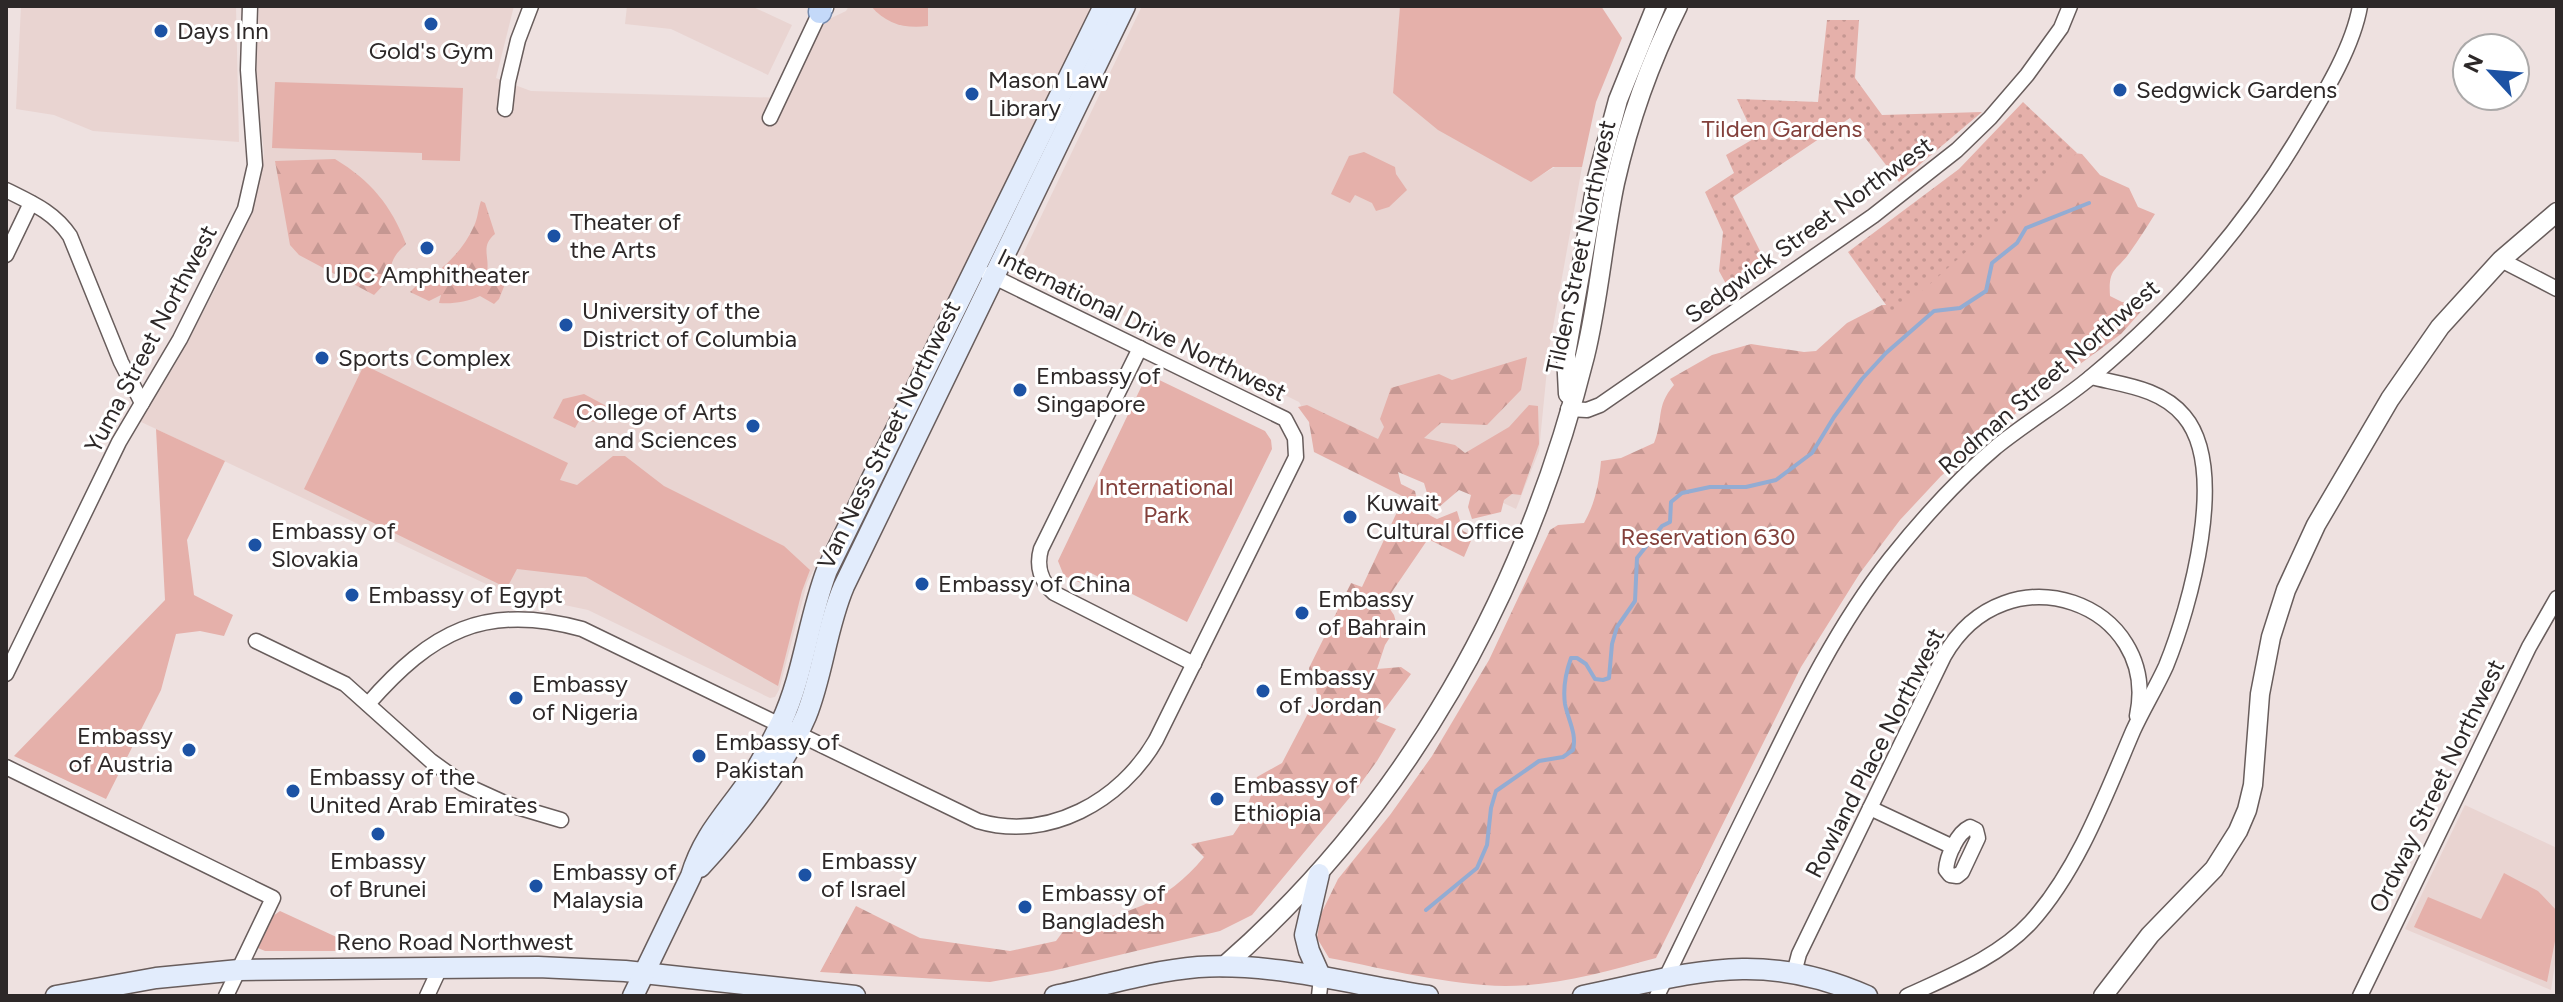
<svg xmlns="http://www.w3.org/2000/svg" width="2563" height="1002" viewBox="0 0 2563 1002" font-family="Figtree,sans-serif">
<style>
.built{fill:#e9d4d1}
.green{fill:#e5b0aa}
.forest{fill:url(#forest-firs)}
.garden{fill:url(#garden-dots)}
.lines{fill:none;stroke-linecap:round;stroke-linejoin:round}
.stream{stroke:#93acd3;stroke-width:4}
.minor-casing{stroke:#685d5c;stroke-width:17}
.tertiary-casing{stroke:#685d5c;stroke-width:21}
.secondary-casing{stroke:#685d5c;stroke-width:23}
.primary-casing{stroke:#768bad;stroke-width:25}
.minor{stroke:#fff;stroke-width:14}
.tertiary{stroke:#fff;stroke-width:18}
.secondary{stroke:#e2ecfc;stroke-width:20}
.primary{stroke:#c4d9f9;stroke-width:22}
.poi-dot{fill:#1c52a4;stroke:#fff;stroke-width:3}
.labels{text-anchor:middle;stroke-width:6;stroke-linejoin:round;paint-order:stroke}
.poi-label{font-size:24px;fill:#2d2828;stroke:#fff;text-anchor:start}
.park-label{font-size:24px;fill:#83403b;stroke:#fff}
.street-label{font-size:24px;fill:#2d2828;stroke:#fff}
</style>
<defs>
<pattern id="forest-firs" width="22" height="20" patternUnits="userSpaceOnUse" patternTransform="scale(2)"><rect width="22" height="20" fill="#e5b0aa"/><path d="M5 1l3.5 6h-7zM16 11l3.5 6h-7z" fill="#c59792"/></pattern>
<pattern id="garden-dots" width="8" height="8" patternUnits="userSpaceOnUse" patternTransform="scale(2)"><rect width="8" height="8" fill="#e5b0aa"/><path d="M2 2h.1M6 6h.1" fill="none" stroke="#c59792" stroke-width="1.8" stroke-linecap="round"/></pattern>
</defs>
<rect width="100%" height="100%" fill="#eee1e0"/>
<g class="built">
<path d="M21 6H236L239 142 93 131 54 115 16 109Z"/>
<path d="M259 6H514L496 78 531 91 785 98 825 21 846 11 849 6H1093L807 583 779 690 775 697 770 698 588 610 503 592 139 421 173 368 219 282 258 190 264 153 256 81Z"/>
<path d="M627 6H751L792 25 768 75 671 29 625 24Z"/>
<path d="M1142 6 1400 8 1393 93 1531 181 1555 167H1582L1549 349 1539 451 1516 509 1319 415 1307 416 1299 402 1024 266 1022 256Z"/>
<path d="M2465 805 2557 848V951L2551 990 2405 929Z"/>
</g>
<g class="green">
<path d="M871 6H928V26C905 29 886 24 871 6Z"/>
<path d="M1400 6H1601L1622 38 1596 102 1582 167H1553L1531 182 1438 130 1393 93Z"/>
<path d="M275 82 463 88 460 161 422 160V153L272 148Z"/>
<path d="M1364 152 1395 167 1396 174 1407 190 1389 207 1376 211 1372 203 1355 195 1350 203 1331 194 1349 156Z"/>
<path d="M364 365 568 463 560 480 577 485 613 456H625L664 486 784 546 810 570 802 591 778 686 586 577 517 569 507 588 304 489Z"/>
<path d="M1151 376 1265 431 1271 440 1272 449 1187 622 1087 571 1081 583 1064 576 1058 561 1145 379Z"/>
<path d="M584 394 612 409 605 422 579 421 575 428 553 418 563 399Z"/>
<path d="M156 429 225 461 187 540 194 595 233 615 224 636 200 631 176 634 161 690 106 799 14 756 165 600Z"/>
<path d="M2504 873 2538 891 2557 911V931L2547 982 2414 927 2428 897 2481 919Z"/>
<path d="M280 911 356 946 357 951H265L258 948 273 916Z"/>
</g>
<g class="forest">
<path d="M2057 151 2082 154 2100 175 2129 188 2138 207 2155 214C2147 227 2139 239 2130 252 2117 271 2108 267 2110 296L2122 302 2146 306 2121 334 2039 394 1941 476 1900 520 1860 573 1801 667 1656 958C1608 971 1556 986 1506 986 1447 985 1387 969 1329 958L1317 938 1321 914 1338 879 1390 815 1432 756 1489 660 1550 530 1558 525 1584 523C1595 504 1599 483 1601 461L1621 458 1654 443C1664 419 1655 407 1674 385L1670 379 1712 355 1751 344 1804 352 1816 351 1847 323 1882 305H1889Z"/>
<path d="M335 159C371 181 391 205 406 244 394 255 390 262 390 278L374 295 299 255 290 245 275 161Z"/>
<path d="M481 201 485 203 495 234C480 246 490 257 487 272L505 284 499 299 494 304 480 296C467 302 453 304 439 303L441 295 429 301 410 292 415 287C440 272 462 253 474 226 478 218 478 209 481 201Z"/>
<path d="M1527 357 1521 390 1487 425 1441 423 1424 438 1455 445 1465 453 1509 427 1529 405 1538 406 1539 444 1521 495 1512 494 1504 500 1501 512 1472 519 1468 507 1471 495 1459 490 1439 507 1430 503 1424 483 1398 472 1401 484 1415 491C1418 506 1423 513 1437 519L1457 511 1463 531 1473 536 1464 557 1428 539 1385 602 1394 615 1397 626 1385 645 1377 669 1401 667 1411 674 1376 721 1396 729 1377 761 1356 790 1252 915 1220 931 1052 971 990 982 820 972 856 906 920 938 1010 951 1056 941 1068 925C1127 915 1165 904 1204 857L1191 844 1233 835 1243 820 1257 777 1282 763 1317 696C1317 684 1309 679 1309 668L1351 583 1362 587 1404 497 1314 452 1309 422 1298 407 1307 405 1378 439 1384 427 1380 419 1391 388 1439 374 1452 380Z"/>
</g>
<g class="garden">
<path d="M1827 20H1859L1855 78 1882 115 1982 112 1899 182 1850 118 1733 197 1768 267 1731 293 1719 271 1723 232 1705 192 1734 173 1726 155 1755 138 1737 99 1818 102Z"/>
<path d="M2023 102 2077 153 1894 316 1848 252 1959 169Z"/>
</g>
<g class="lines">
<path class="stream" d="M1426 910 1477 868 1487 845 1491 808 1496 791 1539 761 1563 757 1573 750C1577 733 1568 720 1565 704 1563 690 1566 672 1571 658H1577L1586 664 1595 679 1603 680 1609 678 1612 644 1617 627 1635 601 1637 558 1662 526 1670 522 1671 502 1682 493 1710 487H1746L1776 480 1812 453 1834 417 1862 379 1886 353 1934 311 1960 308 1986 291 1992 263 2017 243 2026 228 2089 203"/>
<g class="minor-casing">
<g id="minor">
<path d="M505 109 508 82 518 40 531 6"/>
<path d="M770 118 820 12 826 8"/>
<path d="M6 190C32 203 54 212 70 236L121 362 142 403"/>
<path d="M6 255 31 203"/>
<path d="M2501 260 2557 289"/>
<path d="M1140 348 1041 549C1036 566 1041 582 1054 593L1194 664"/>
<path d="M1568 409 1587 410 1600 405 1873 216 1957 150 1990 118 2027 75 2061 28 2070 6"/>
<path d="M256 641 345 684 431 761 463 784 507 804 561 820"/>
<path d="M6 674 119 442 180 339 245 209 255 165 248 70 250 6"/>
<path d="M368 704C431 632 485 602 582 629L978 821C1048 842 1121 801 1156 740L1296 457 1295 438 1285 419 988 274"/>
<path d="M6 767 273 898 226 996"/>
<path d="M1870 808 1953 847"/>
<path d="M1970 827 1976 830 1978 838 1962 872 1957 876 1950 875 1946 870C1947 856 1957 833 1970 827Z"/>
<path d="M1794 973 1799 954 1944 656C2007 546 2161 604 2137 716"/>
<path d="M427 996 440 968"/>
<path d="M1319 996 1321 978"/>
<path d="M1657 996C1693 922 1729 847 1766 773 1802 699 1838 625 1890 559 1922 519 1957 480 1996 447 2027 422 2061 402 2091 377 2176 306 2247 225 2303 129 2324 94 2353 47 2360 6"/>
<path d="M1907 996C1950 976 1999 957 2031 922 2078 870 2106 794 2133 731 2143 709 2156 688 2166 666 2190 607 2229 469 2184 416 2161 388 2123 385 2091 377"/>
<path d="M2360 996 2529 647 2557 598"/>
</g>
</g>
<g class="tertiary-casing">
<g id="tertiary">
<path d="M1568 394 1566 354 1597 178 1618 100 1656 6"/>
<path d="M1223 967C1408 806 1526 592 1585 356 1599 299 1603 240 1615 183 1629 121 1650 62 1678 6"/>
<path d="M2103 996 2150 935 2214 869 2238 831 2247 810 2253 785 2260 694 2271 637 2286 590 2316 525 2390 399 2440 327 2501 260 2557 212"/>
</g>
</g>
<g class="secondary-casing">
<g id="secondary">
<path d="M700 867C737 827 784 767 806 716 823 674 826 628 844 586L1125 6"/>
<path d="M1319 874 1305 935 1309 951 1321 978"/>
<path d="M56 996 156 978 239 970 538 967 625 971 855 996"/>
<path d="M633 996 691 876C703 836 725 815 748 782 761 764 771 743 781 723 804 674 808 620 827 570L1104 6"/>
<path d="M1055 996C1102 986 1150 971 1198 967 1275 962 1353 985 1428 996"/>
<path d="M1583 996C1691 974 1758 948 1867 996"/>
</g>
</g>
<g class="primary-casing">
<path id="primary" d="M820 12 821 6"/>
</g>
<use href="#minor" class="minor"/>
<use href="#tertiary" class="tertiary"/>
<use href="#secondary" class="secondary"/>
<use href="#primary" class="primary"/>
</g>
<g class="poi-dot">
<circle cx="431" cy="24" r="8"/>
<circle cx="161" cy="31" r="8"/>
<circle cx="2120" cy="90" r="8"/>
<circle cx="972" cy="94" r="8"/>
<circle cx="554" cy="236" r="8"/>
<circle cx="427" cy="248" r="8"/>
<circle cx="566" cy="325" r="8"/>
<circle cx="322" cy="358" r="8"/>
<circle cx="1020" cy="390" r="8"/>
<circle cx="753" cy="426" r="8"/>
<circle cx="1350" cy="517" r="8"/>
<circle cx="255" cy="545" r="8"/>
<circle cx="922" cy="584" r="8"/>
<circle cx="352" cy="595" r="8"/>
<circle cx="1302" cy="613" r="8"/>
<circle cx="1263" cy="691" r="8"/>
<circle cx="516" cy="698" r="8"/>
<circle cx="189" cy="750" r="8"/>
<circle cx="699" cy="756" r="8"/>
<circle cx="293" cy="791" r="8"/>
<circle cx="1217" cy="799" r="8"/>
<circle cx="378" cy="834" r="8"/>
<circle cx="805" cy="875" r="8"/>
<circle cx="536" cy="886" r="8"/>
<circle cx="1025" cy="907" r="8"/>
</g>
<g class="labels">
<g class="poi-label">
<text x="177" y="39">Days Inn</text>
<text x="431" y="59" text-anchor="middle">Gold's Gym</text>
<text x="988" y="88">Mason Law<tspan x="988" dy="28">Library</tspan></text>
<text x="2136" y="98">Sedgwick Gardens</text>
<text x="570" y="230">Theater of<tspan x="570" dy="28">the Arts</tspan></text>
<text x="427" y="283" text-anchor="middle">UDC Amphitheater</text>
<text x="582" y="319">University of the<tspan x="582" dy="28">District of Columbia</tspan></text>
<text x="338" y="366">Sports Complex</text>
<text x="1036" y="384">Embassy of<tspan x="1036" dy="28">Singapore</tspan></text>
<text x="737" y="420" text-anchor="end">College of Arts<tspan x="737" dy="28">and Sciences</tspan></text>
<text x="1366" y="511">Kuwait<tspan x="1366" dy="28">Cultural Office</tspan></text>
<text x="271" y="539">Embassy of<tspan x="271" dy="28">Slovakia</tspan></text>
<text x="938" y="592">Embassy of China</text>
<text x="368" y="603">Embassy of Egypt</text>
<text x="1318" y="607">Embassy<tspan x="1318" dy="28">of Bahrain</tspan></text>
<text x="1279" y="685">Embassy<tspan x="1279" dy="28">of Jordan</tspan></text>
<text x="532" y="692">Embassy<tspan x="532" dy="28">of Nigeria</tspan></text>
<text x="173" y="744" text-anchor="end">Embassy<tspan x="173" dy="28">of Austria</tspan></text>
<text x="715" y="750">Embassy of<tspan x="715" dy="28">Pakistan</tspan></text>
<text x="309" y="785">Embassy of the<tspan x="309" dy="28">United Arab Emirates</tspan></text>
<text x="1233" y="793">Embassy of<tspan x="1233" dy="28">Ethiopia</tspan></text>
<text x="378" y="869" text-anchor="middle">Embassy<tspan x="378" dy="28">of Brunei</tspan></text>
<text x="821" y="869">Embassy<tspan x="821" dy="28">of Israel</tspan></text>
<text x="552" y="880">Embassy of<tspan x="552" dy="28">Malaysia</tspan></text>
<text x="1041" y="901">Embassy of<tspan x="1041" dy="28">Bangladesh</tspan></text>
</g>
<g class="park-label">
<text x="1782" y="137">Tilden Gardens</text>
<text x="1166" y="495">International<tspan x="1166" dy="28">Park</tspan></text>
<text x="1708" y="545">Reservation 630</text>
</g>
<g class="street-label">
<text transform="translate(1809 230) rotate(-36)" y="8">Sedgwick Street Northwest</text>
<text transform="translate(1581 247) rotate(-78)" y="8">Tilden Street Northwest</text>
<text transform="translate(1142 325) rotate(26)" y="8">International Drive Northwest</text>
<text transform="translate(151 339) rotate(-62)" y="8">Yuma Street Northwest</text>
<text transform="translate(2049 377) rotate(-41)" y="8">Rodman Street Northwest</text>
<text transform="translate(889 435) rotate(-64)" y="8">Van Ness Street Northwest</text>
<text transform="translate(1875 753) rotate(-63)" y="8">Rowland Place Northwest</text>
<text transform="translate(2437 786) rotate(-64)" y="8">Ordway Street Northwest</text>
<text x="455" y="950">Reno Road Northwest</text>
</g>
</g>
<rect width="2563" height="1002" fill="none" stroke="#2d2828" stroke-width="16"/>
<g transform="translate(2491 72) rotate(296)"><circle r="38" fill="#ffffff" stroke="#aba9a9" stroke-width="2"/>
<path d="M0-6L14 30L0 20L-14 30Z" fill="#1c52a4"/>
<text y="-12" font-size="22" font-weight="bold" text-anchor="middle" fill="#2d2828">N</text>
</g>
</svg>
